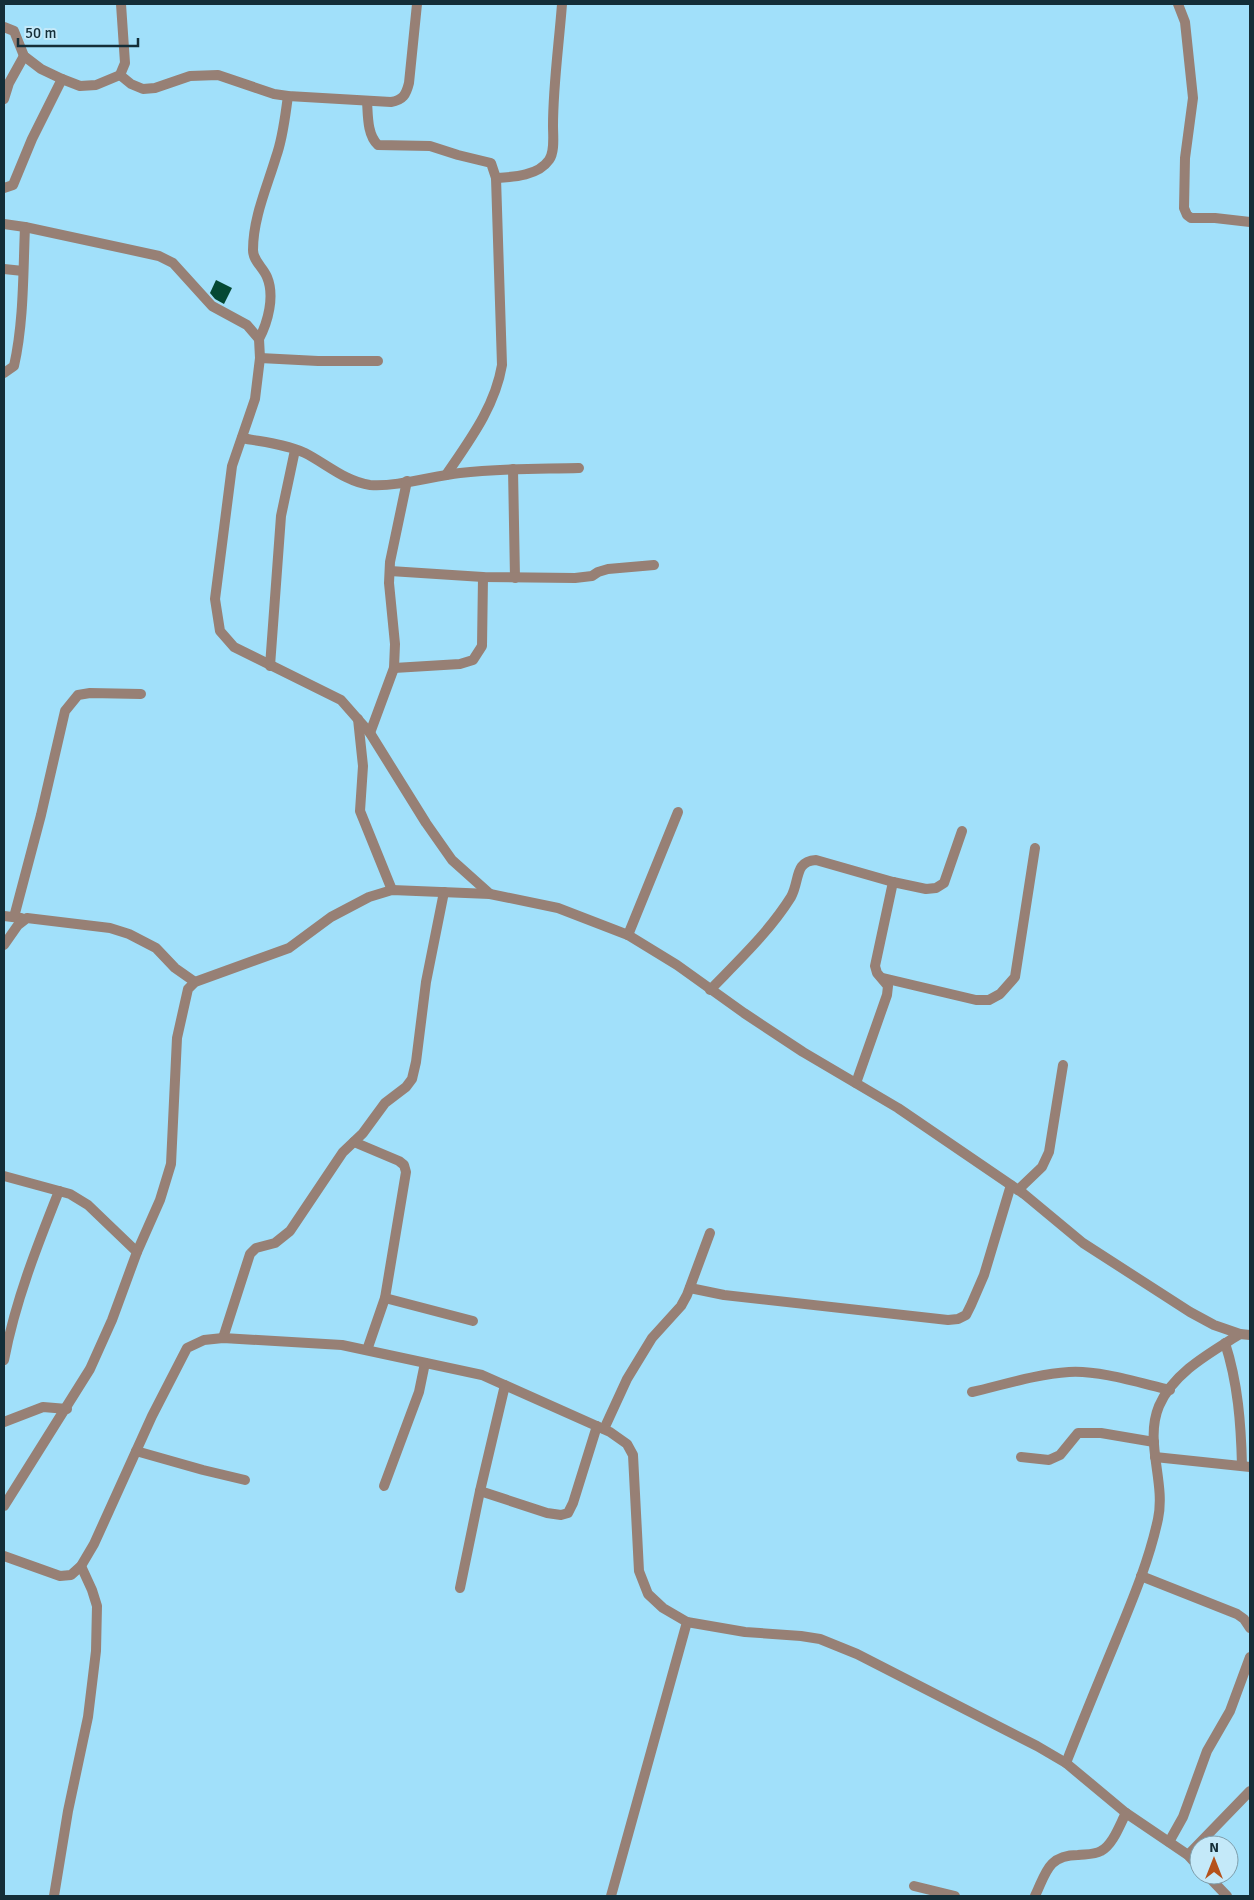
<svg xmlns="http://www.w3.org/2000/svg" width="1254" height="1900" viewBox="0 0 1254 1900" font-family="Signika,sans-serif">
<style>
.building{fill:#044833}
.lines{fill:none;stroke-linecap:round;stroke-linejoin:round}
.minor{stroke:#978075;stroke-width:10}
.tertiary{stroke:#978075;stroke-width:10}
</style>
<rect width="100%" height="100%" fill="#a1e0fa"/>
<path class="building" d="M216 280 232 288 224 304 215 299 210 293Z"/>
<g class="lines">
<g class="minor">
<path d="M1178 4 1185 22 1193 98 1185 158 1184 208 1187 215 1191 218H1215L1250 222"/>
<path d="M4 27 14 31 24 56 41 69 62 79 80 86 96 85 120 75 125 63 121 4"/>
<path d="M120 75 131 84 143 89 155 88 190 76 218 75 274 94 288 96 391 102C403 100 406 95 409 83L417 4"/>
<path d="M4 99 9 83 24 56"/>
<path d="M367 101C368 115 367 135 378 145L430 146 458 155 491 163 496 178 502 365C495 407 469 441 446 475"/>
<path d="M496 178C513 177 538 176 549 160 555 152 553 136 553 126 553 86 559 44 562 4"/>
<path d="M4 188 13 185 32 139 62 79"/>
<path d="M4 224 25 227 159 256 173 263 212 306 247 325 259 339 260 358 255 399 232 466 215 599 220 631 234 647 341 700 370 733 426 823 452 860 490 894"/>
<path d="M4 269 23 271"/>
<path d="M259 339C268 322 275 296 267 277 263 267 253 261 253 250 253 218 267 187 276 157 283 138 285 117 288 96"/>
<path d="M260 358 318 361H378"/>
<path d="M4 373 14 366C24 321 23 273 25 227"/>
<path d="M242 438C262 442 286 444 305 453 325 463 346 482 370 485 398 487 432 476 460 473 500 468 539 469 579 468"/>
<path d="M513 469 515 578"/>
<path d="M390 571 483 577 575 578 592 576 598 572 608 569 654 565"/>
<path d="M270 666 281 516 295 450"/>
<path d="M394 668 460 664 473 660 482 646 483 577"/>
<path d="M358 719 363 766 360 811 392 890"/>
<path d="M370 733 394 668 395 644 389 583 390 562 407 481"/>
<path d="M4 916 21 918"/>
<path d="M14 917 41 815 65 711 78 695 90 693 141 694"/>
<path d="M628 935 678 812"/>
<path d="M4 945 18 925 27 918 110 928 129 934 156 948 175 968 195 982"/>
<path d="M883 978 976 1000H989L1000 994 1015 977 1035 848"/>
<path d="M710 990C739 960 769 932 791 897 800 881 794 861 816 860L893 882 926 889 936 888 944 883 962 831"/>
<path d="M856 1083 887 995 888 986 877 973 875 966 893 882"/>
<path d="M354 1142 399 1161 404 1165 406 1172 385 1298 367 1350"/>
<path d="M4 1176 70 1194 88 1205 137 1252"/>
<path d="M1018 1190 1042 1167 1049 1152 1063 1065"/>
<path d="M690 1288 724 1295 948 1320 958 1319 966 1315 971 1305 984 1275 1011 1185"/>
<path d="M385 1298 473 1321"/>
<path d="M223 1338 250 1254 256 1248 275 1243 290 1231 343 1152 363 1133 385 1103 406 1087 412 1079 416 1062 426 982 444 892"/>
<path d="M1225 1343C1238 1383 1241 1424 1242 1466"/>
<path d="M4 1360C15 1302 37 1246 59 1191"/>
<path d="M972 1392C1003 1385 1036 1374 1069 1372 1099 1370 1140 1383 1170 1390"/>
<path d="M4 1422 43 1407 67 1409"/>
<path d="M604 1429 627 1379 652 1338 681 1306 687 1295 710 1233"/>
<path d="M136 1451 203 1470 245 1480"/>
<path d="M1021 1457 1049 1460 1060 1455 1078 1433H1101L1154 1442"/>
<path d="M1155 1457 1250 1467"/>
<path d="M384 1486 419 1392 425 1363"/>
<path d="M480 1491 547 1513 561 1515 568 1513 573 1503 597 1426"/>
<path d="M4 1556 60 1576 71 1575 81 1566 94 1544 152 1416 187 1348 204 1340 223 1338 342 1345 482 1375 610 1432 627 1444 633 1455 639 1571 648 1594 663 1608 687 1622 745 1632 801 1636 820 1639 857 1654 1037 1746 1066 1763 1126 1813 1188 1855 1199 1867"/>
<path d="M1141 1576 1237 1614 1244 1619 1250 1628"/>
<path d="M460 1588 480 1491 505 1385"/>
<path d="M1066 1763C1082 1722 1099 1681 1116 1640 1132 1601 1149 1561 1158 1519 1166 1482 1144 1442 1159 1406 1174 1372 1210 1353 1240 1334"/>
<path d="M1169 1842 1183 1817 1207 1751 1230 1711 1250 1657"/>
<path d="M1188 1855 1250 1791"/>
<path d="M1207 1875 1227 1896"/>
<path d="M914 1886 955 1896"/>
<path d="M54 1896 68 1811 88 1717 96 1651 97 1606 92 1590 81 1566"/>
<path d="M611 1896 687 1622"/>
<path d="M1035 1896C1046 1873 1048 1855 1078 1855 1085 1854 1094 1855 1101 1851 1113 1845 1120 1824 1126 1813"/>
</g>
<path class="tertiary" d="M4 1506 90 1369 112 1320 137 1252 160 1200 171 1164 177 1038 188 989 195 982 289 948 331 917 369 897 392 890 490 894 558 908 628 935 677 965 744 1013 803 1052 898 1108 1024 1194 1083 1243 1190 1312 1214 1325 1240 1334 1250 1335"/>
</g>
<rect width="1254" height="1900" fill="none" stroke="#142e38" stroke-width="10"/>
<g transform="translate(1214 1860)"><circle r="24" fill="#c4e9f9" stroke="#7e9eac"/>
<path d="M0-4L9 19L0 12L-9 19Z" fill="#b5521b"/>
<text y="-8" font-size="14" font-weight="bold" text-anchor="middle" fill="#142e38">N</text>
</g>
<path d="M18 38v8h120v-8" fill="none" stroke="#142e38" stroke-width="2.5"/>
<text x="25" y="38" font-size="15" fill="#142e38" stroke="#c4e9f9" stroke-width="4" paint-order="stroke">50 m</text>
</svg>
